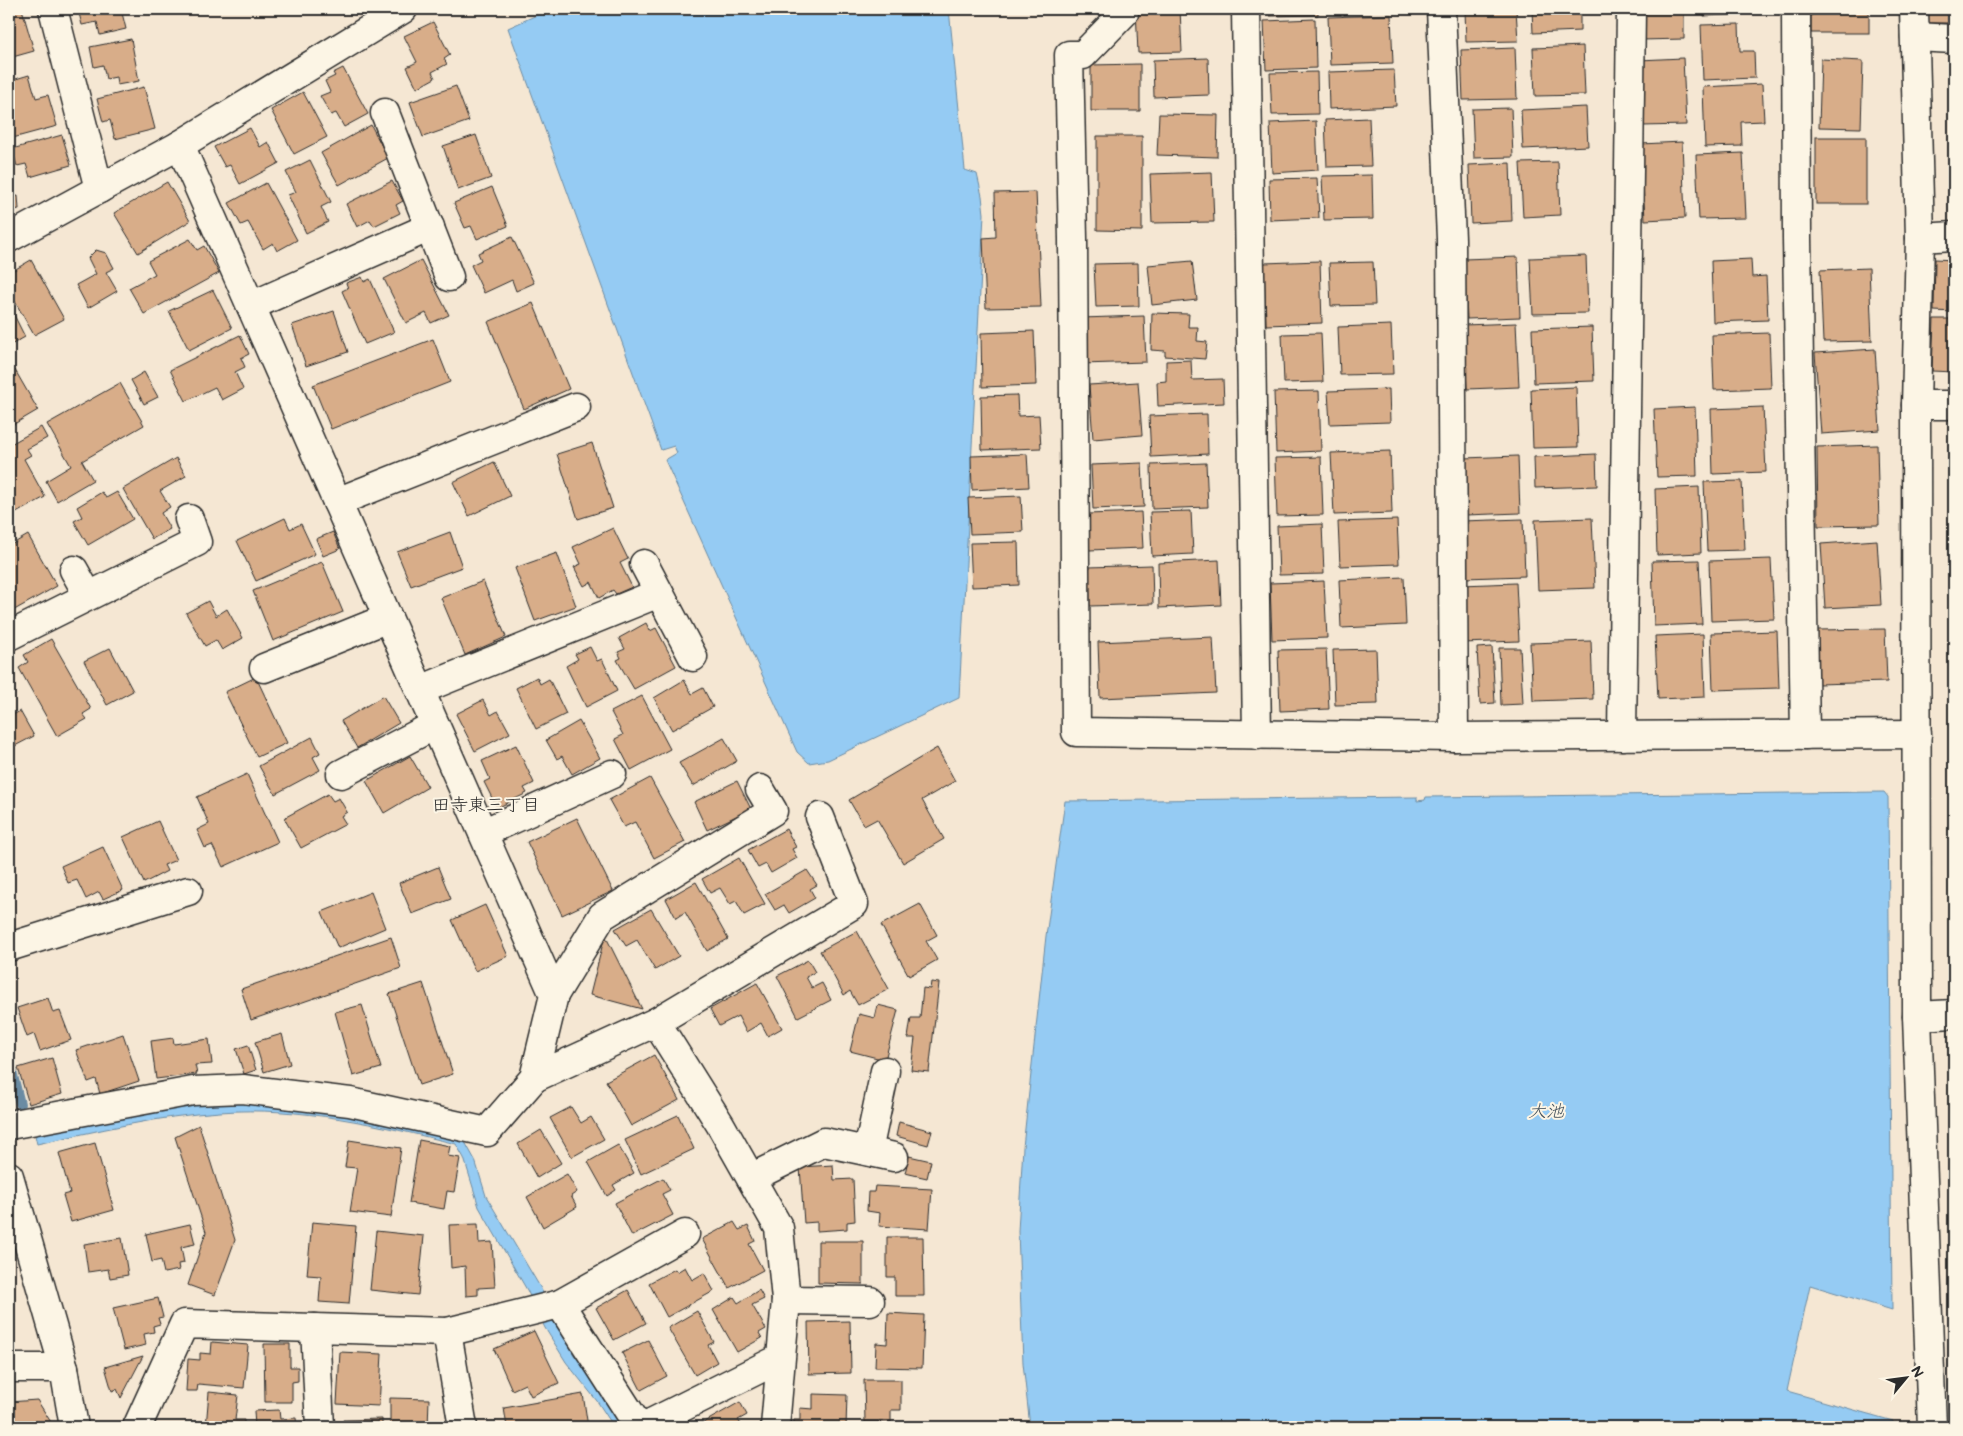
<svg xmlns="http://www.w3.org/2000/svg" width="1963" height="1436" viewBox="0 0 1963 1436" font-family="'Balsamiq Sans','Klee One',sans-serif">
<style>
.water{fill:#95cbf3;stroke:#6b8ba3}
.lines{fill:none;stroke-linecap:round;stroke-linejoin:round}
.stream{stroke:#6b8ba3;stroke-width:10}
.building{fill:#d8ad89;stroke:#2b2b2b}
.minor-casing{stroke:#2b2b2b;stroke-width:31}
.minor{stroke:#fcf5e5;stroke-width:28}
.labels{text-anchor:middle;stroke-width:4;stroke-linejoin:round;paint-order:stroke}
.neighbourhood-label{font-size:18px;fill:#2b2b2b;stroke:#fcf5e5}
.water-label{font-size:18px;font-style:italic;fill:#46535d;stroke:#fcf5e5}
</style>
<rect width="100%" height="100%" fill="#f5e7d3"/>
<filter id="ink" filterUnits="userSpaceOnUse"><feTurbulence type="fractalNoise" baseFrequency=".02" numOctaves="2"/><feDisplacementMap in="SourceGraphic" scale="10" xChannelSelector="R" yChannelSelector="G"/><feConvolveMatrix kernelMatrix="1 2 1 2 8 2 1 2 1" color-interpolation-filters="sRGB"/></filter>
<g filter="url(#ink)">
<g class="water">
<path d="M550 9H949L965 170 977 174 982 196 984 214 959 698 828 760 809 763 797 752 665 460 677 453 674 446 661 450 508 28Z"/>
<path d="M1884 792 1888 797 1892 1310 1810 1285 1787 1391 1893 1421V1427H1030L1023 1363 1018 1231 1023 1147 1046 936 1065 801 1417 797V801L1425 800 1426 797Z"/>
<path d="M271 1098 461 1135 475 1160 486 1196 540 1287 574 1355 606 1393 629 1427H614L597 1401 566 1362 545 1328 527 1290 479 1207 464 1158 456 1144C380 1125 299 1106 220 1112 158 1116 97 1131 37 1144L34 1131 164 1105Z"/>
</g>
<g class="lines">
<path class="stream" d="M9 1059 20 1104"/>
</g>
<g class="building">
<path d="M9 9H22L34 51 9 58Z"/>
<path d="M78 9H121L126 29 100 35 97 22 82 25Z"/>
<path d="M1136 9H1180L1182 52 1138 53Z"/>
<path d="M1270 9H1318V15L1270 16Z"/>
<path d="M1465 9H1516L1518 41 1466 42Z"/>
<path d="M1532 9H1580V31L1533 33Z"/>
<path d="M1640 9H1684V39L1641 40Z"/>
<path d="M1704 9H1753V14L1704 16Z"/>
<rect x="1811" y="9" width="58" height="24"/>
<rect x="1926" y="9" width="28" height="14"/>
<path d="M1391 15 1393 63 1330 65 1328 17Z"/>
<path d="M1315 19 1316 68 1266 70 1264 21Z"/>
<path d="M433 22 450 55 444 59 447 64 432 72 435 78 417 88 407 67 417 62 404 36Z"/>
<path d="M1739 24 1740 51H1754L1755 78 1703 80 1701 25Z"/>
<path d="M131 39 139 81 117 85 116 77 106 79 103 65 94 67 90 47Z"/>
<path d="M1583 46 1585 95 1535 96 1533 48Z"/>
<path d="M1515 48 1517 99 1463 100 1461 50Z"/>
<path d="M1208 58 1209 95 1154 97 1153 60Z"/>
<path d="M1683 58 1686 125 1642 126 1639 60Z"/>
<path d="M1821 59 1863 61 1861 128 1819 127Z"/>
<path d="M1140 64V111H1091V65Z"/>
<path d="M343 68 368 114 344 127 336 113 331 115 320 96 330 92 325 81 335 76 333 73Z"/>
<path d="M1394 70 1396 106 1329 109 1328 72Z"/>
<path d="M1317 72 1318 114 1272 115 1270 73Z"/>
<path d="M29 75 36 98 48 95 57 126 9 139V81Z"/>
<path d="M1762 84 1764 121 1741 122 1742 146 1705 147 1703 87Z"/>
<path d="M456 86 469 121 423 137 410 102Z"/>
<path d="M144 87 155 129 115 139 110 120 103 122 97 99Z"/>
<path d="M303 92 327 137 294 154 271 110Z"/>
<path d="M1586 107 1588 146 1523 149 1521 110Z"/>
<path d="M1511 108 1513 157 1474 158 1472 109Z"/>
<path d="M1159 114 1218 115 1217 157 1157 155Z"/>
<path d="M1369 118 1371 166 1327 167 1325 120Z"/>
<path d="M1316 121 1318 170 1272 173 1270 123Z"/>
<path d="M371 125 388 158 339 185 321 153Z"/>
<path d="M250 128 260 147 268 142 279 163 240 184 230 165 225 167 214 147Z"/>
<path d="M62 135 71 165 30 177 26 164 17 166 12 149Z"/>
<path d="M476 135 491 178 458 190 443 146Z"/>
<path d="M1097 136H1142V231L1097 230Z"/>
<rect x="1816" y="137" width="50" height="67"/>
<path d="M1682 142 1685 218 1645 220 1641 144Z"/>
<path d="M1743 153 1746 218 1699 219 1696 155Z"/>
<path d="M310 160 331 202 321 207 328 222 306 233 288 195 296 192 286 172Z"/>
<path d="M1558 162 1560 215 1523 217 1520 163Z"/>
<path d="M1510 163 1512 221 1471 223 1469 165Z"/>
<path d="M1212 172 1214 222 1152 223 1150 174Z"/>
<path d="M1372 175 1373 219 1324 220 1322 176Z"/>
<path d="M1317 178 1319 218 1270 220 1269 179Z"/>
<path d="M392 181 403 201 396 205 400 213 374 226 370 220 357 227 346 204Z"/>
<path d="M167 182 190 221 138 253 114 213Z"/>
<path d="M266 183 297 240 277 251 273 243 263 249 248 222 241 225 229 203Z"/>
<path d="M9 184 10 197 18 196 19 209 9 211Z"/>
<path d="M492 187 508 226 477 239 471 226 465 228 454 203Z"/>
<path d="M1036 192 1041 307 986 308 983 238 996 237 995 193Z"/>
<path d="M512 237 534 283 516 291 512 280 484 293 471 265 481 260 478 253Z"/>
<path d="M190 239 197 250 204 246 219 273 144 314 129 288 155 274 148 261Z"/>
<path d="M96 250 106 253 114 268 106 272 117 291 88 308 76 285 96 274 88 258Z"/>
<path d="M1586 256 1588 313 1533 314 1530 258Z"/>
<path d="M1518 257 1520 317 1467 319 1464 259Z"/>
<path d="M1751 259 1752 277 1766 276 1768 320 1713 322 1711 261Z"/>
<path d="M1935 259 1954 260V312L1934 311Z"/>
<path d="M31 260 64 319 34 335 9 291V273Z"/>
<path d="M421 260 449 315 431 323 426 313 406 323 384 279Z"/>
<path d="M1192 261 1197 300 1152 305 1148 265Z"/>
<path d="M1320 261 1322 323 1266 325 1264 263Z"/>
<path d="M1373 262 1375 305 1331 306 1329 263Z"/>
<path d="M1138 263 1139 306 1096 307 1094 264Z"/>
<path d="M1869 268 1872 341 1823 342 1820 270Z"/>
<path d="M362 277 364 282 370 279 394 332 365 344 342 291 348 288 346 283Z"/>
<path d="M213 290 232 328 189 350 169 311Z"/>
<path d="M533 303 569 389 524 409 488 322Z"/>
<path d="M9 305 25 337 9 346Z"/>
<path d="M334 311 348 352 306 366 292 325Z"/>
<path d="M1152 313 1189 314 1188 327H1198L1197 341 1207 342 1205 359 1165 356V351L1151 350Z"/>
<path d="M1144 316 1146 362 1082 364 1081 318Z"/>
<path d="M1934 319H1954V372L1932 371Z"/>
<path d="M1516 323 1519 387 1467 389 1464 325Z"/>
<path d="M1391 325 1393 374 1340 375 1338 327Z"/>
<path d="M1592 327 1594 381 1534 383 1532 329Z"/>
<path d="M1034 331 1036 385 982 387 981 333Z"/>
<path d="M1321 333 1323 382 1284 383 1282 334Z"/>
<path d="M1769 333 1771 388 1714 390 1712 335Z"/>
<path d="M240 335 249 354 241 358 245 367 235 372 243 389 222 400 215 387 186 401 170 370Z"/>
<path d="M433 339 450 382 331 429 313 385Z"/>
<path d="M1875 349 1880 430 1821 434 1815 353Z"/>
<path d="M1191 360 1192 380 1223 379 1224 403 1158 406 1157 382 1166 381V361Z"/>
<path d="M15 370 38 410 9 427V374Z"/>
<path d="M144 372 158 397 144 404 131 380Z"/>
<path d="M1138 382 1142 435 1093 439 1089 385Z"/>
<path d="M120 383 144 425 82 461 93 480 57 501 46 481 71 466 47 424Z"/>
<path d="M1576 387 1578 447 1533 448 1531 389Z"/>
<path d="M1389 389 1390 422 1330 424 1328 391Z"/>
<path d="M1319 391 1321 451 1276 453 1274 392Z"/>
<path d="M1017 395 1018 416 1039 415 1041 448 982 450 981 396Z"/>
<path d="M1695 407 1697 476 1657 477 1654 409Z"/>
<path d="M1763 407 1766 472 1713 474 1711 409Z"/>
<path d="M1207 414 1208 454 1151 457 1149 416Z"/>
<path d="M41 427 47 438 27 449 31 455 24 459 45 497 9 517V445Z"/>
<path d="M592 443 613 508 578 519 557 454Z"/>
<path d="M1877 445 1879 525 1818 526 1817 447Z"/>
<path d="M1390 451 1392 513 1334 515 1331 453Z"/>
<path d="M1027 454 1029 487 972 490 971 456Z"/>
<path d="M1596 454 1597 486 1535 488 1534 457Z"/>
<path d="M1518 456 1520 513 1466 515 1464 458Z"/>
<path d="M1321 457 1323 515 1277 516 1275 458Z"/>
<path d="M176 458 186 476 160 491 170 507 161 513 170 529 152 539 123 489Z"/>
<path d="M494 462 510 496 469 516 453 482Z"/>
<path d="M1948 462H1954V502H1952Z"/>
<path d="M1142 463 1144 507 1093 509 1091 465Z"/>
<path d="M1206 463 1208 507 1152 509 1151 465Z"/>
<path d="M1742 481 1745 550 1707 551 1704 482Z"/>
<path d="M1699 487 1701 553 1657 555 1655 489Z"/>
<path d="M102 492 106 498 117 492 133 519 88 545 74 521 82 517 77 507Z"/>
<path d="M1021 496 1023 532 970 534 968 498Z"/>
<path d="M1191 511 1193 554 1152 556 1150 512Z"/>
<path d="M1141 512 1143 548 1089 550 1088 514Z"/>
<path d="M285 518 290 529 301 524 315 554 256 581 237 541Z"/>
<path d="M1592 518 1595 588 1538 590 1535 520Z"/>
<path d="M1523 519 1525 576 1465 578 1462 521Z"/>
<path d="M1397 520 1399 564 1340 566 1338 522Z"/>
<path d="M1322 524 1324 574 1279 575 1277 526Z"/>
<path d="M613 528 628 559 620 563 632 587 616 594 613 590 599 598 591 582 584 586 574 567 581 564 573 547Z"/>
<path d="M333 532 340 549 323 556 316 539Z"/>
<path d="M450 532 462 567 411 586 397 552Z"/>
<path d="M28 535 57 586 9 613V546Z"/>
<path d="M1877 540 1881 605 1825 608 1821 544Z"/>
<path d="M1018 542 1019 585 972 587 970 543Z"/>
<path d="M557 553 576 606 535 621 515 568Z"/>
<path d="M1771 559 1774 619 1711 621 1709 561Z"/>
<path d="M1219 560 1221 605 1159 608 1158 563Z"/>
<path d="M1699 560 1702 624 1654 626 1652 561Z"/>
<path d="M322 562 343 612 273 641 253 591Z"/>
<path d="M1152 565 1153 604 1090 606 1089 567Z"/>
<path d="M1404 577 1406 625 1341 628 1339 580Z"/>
<path d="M483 581 506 637 465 655 441 598Z"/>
<path d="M1324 581 1327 638 1272 640 1270 583Z"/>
<path d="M1516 583 1519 641 1463 643 1461 585Z"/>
<path d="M208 601 216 616 227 609 243 638 222 650 216 640 205 646 186 613Z"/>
<path d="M646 623 650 631 656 628 676 666 634 689 617 660 621 658 618 652 625 649 619 638Z"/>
<path d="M1885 629 1887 682 1818 684 1817 630Z"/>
<path d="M1777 631 1779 688 1713 690 1711 633Z"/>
<path d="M1703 634 1705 697 1658 699 1655 636Z"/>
<path d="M1213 637 1216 693 1100 698 1098 642Z"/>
<path d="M51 639 91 709 83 714 87 719 57 736 19 668 28 662 24 655Z"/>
<path d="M1591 641 1593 699 1533 701 1530 643Z"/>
<path d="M590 647 597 661 602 659 617 691 586 707 566 666 578 659 575 654Z"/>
<path d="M1492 647 1495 703 1480 704 1477 648Z"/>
<path d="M110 648 133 691 107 705 84 661Z"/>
<path d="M1499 648H1520L1523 704 1501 705Z"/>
<path d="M1326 649 1329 709 1280 711 1278 650Z"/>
<path d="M1376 649 1378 704 1335 705 1333 650Z"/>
<path d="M256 677 287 743 257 757 225 692Z"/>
<path d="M537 677 540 684 549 679 566 714 536 729 516 688Z"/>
<path d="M684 680 692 694 703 688 713 707 672 730 654 698Z"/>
<path d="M383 696 399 723 357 748 341 721Z"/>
<path d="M642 696 670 749 631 770 615 739 623 735 611 712Z"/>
<path d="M483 700 491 715 498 711 510 733 475 751 456 714Z"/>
<path d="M20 711 34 736 9 749V717Z"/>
<path d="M579 721 600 758 572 774 562 756 557 759 546 740Z"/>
<path d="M312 737 320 753 313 757 320 770 275 794 259 766Z"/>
<path d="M724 738 737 761 693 786 679 763Z"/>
<path d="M516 745 534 783 524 788 527 793 497 808 484 782 490 779 482 761Z"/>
<path d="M937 748 955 781 922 800 944 839 903 863 877 819 864 826 849 800Z"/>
<path d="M410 756 428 787 384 813 366 781Z"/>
<path d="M247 774 278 842 223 867 212 845 205 848 197 830 209 824 197 797Z"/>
<path d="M650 778 685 842 654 858 635 822 624 827 609 800Z"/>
<path d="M737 781 751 809 707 830 694 802Z"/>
<path d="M328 794 333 801 339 798 347 812 341 816 346 824 301 848 284 818Z"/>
<path d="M577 818 613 891 562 915 527 842Z"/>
<path d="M158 821 176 860 164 865 167 871 144 883 123 837Z"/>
<path d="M786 829 796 847 792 849 797 858 771 873 766 864 758 868 748 850Z"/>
<path d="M103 847 123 890 103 899 99 892 86 899 77 880 68 883 61 866Z"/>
<path d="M739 858 765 904 744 915 736 901 730 904 720 888 710 893 702 879Z"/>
<path d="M438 867 451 899 412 914 399 883Z"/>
<path d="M807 870 817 885 810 889 815 898 789 913 784 905 775 910 765 894Z"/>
<path d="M696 882 728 939 707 951 685 912 676 918 666 899Z"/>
<path d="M371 892 385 928 338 948 322 912Z"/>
<path d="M920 904 937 935 926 941 937 960 909 976 881 925Z"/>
<path d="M485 905 508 956 475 971 452 920Z"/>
<path d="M651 909 679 956 655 970 637 940 626 946 615 929Z"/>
<path d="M857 931 889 989 858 1005 850 991 844 995 820 951Z"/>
<path d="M605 935 642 1009 590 995Z"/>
<path d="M391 937 401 968 251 1020 241 989Z"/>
<path d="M808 960 815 972 806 977 812 988 822 983 831 1000 798 1017 777 976Z"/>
<path d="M931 982 939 983 929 1072 911 1070 915 1038H908L911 1018H920L923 988 930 989Z"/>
<path d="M423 983 453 1074 419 1085 389 994Z"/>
<path d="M757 983 782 1028 768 1036 761 1023 746 1032 738 1016 719 1026 710 1009Z"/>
<path d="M48 998 53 1013 60 1011 71 1040 40 1051 34 1034 27 1037 17 1008Z"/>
<path d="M362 1005 381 1068 353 1076 335 1012Z"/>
<path d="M878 1005 898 1010 885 1060 850 1051 859 1014 875 1018Z"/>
<path d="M123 1034 139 1081 100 1094 96 1079 88 1082 76 1050Z"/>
<path d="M282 1034 290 1064 264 1072 255 1042Z"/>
<path d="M173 1038 174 1044 209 1039 212 1064 195 1065 197 1074 156 1079 151 1041Z"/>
<path d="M248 1045 256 1070 244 1074 236 1049Z"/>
<path d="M654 1055 679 1100 631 1126 606 1081Z"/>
<path d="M52 1058 62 1094 29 1104 18 1068Z"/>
<path d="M571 1107 581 1123 591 1117 604 1139 572 1157 550 1118Z"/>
<path d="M678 1115 694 1149 641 1174 625 1140Z"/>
<path d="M899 1122 932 1131 928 1145 896 1136Z"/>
<path d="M199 1125 235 1240 215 1295 188 1285 206 1232 175 1137Z"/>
<path d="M541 1130 561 1163 537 1178 518 1144Z"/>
<path d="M349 1140 401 1148 391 1217 350 1212 357 1168 345 1167Z"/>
<path d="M419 1140 450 1146 448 1156 460 1158 454 1192 447 1191 444 1209 409 1203Z"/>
<path d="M95 1143 114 1210 71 1222 63 1195 70 1193 59 1153Z"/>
<path d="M618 1145 634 1173 613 1185 616 1190 607 1196 588 1162Z"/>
<path d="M909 1156 931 1161 927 1178 905 1173Z"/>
<path d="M833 1165 834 1180 853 1179 855 1221 847 1222V1229L817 1231V1222L804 1223 800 1167Z"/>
<path d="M567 1174 577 1192 571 1196 577 1207 543 1227 527 1197Z"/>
<path d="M663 1178 670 1190 662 1194 673 1215 632 1236 615 1203Z"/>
<path d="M875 1186 932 1189 929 1229 879 1226 880 1213 867 1211 868 1192H874Z"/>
<path d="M312 1222 356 1226 349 1304 319 1302 321 1276 307 1275Z"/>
<path d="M734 1222 739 1230 748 1226 755 1241 749 1244 763 1270 729 1288 702 1239Z"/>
<path d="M190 1224 195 1244 181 1247 184 1263 178 1264 179 1270 164 1273 161 1260 152 1262 146 1234Z"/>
<path d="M478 1224 479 1243 492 1242 495 1287 478 1288V1295L466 1296 465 1266 451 1268 449 1225Z"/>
<path d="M376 1231 424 1236 418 1295 370 1290Z"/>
<path d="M887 1237H923L924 1296H895V1277H887Z"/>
<path d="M122 1238 128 1275 110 1278 108 1269 88 1272 84 1244Z"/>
<path d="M818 1241H863V1284L818 1283Z"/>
<path d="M685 1267 692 1280 704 1273 714 1291 667 1317 649 1283 675 1269 677 1272Z"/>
<path d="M9 1284H10L13 1315H9Z"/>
<path d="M628 1290 646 1323 614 1340 596 1308Z"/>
<path d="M759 1290 764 1299 752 1305 766 1329 759 1333 762 1338 737 1352 713 1310 734 1297 738 1303Z"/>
<path d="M158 1298 163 1317 158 1318 160 1324 153 1326 154 1332 144 1334 146 1345 124 1350 113 1308Z"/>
<path d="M697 1311 714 1342 708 1345 717 1362 695 1375 668 1328Z"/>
<path d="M888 1313 924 1315 922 1368 875 1367 876 1343 887 1344Z"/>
<path d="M850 1321 851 1373 809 1374 808 1322Z"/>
<path d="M534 1331 559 1383 531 1396 525 1384 512 1390 494 1349Z"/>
<path d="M648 1340 667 1376 641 1390 622 1353Z"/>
<path d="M212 1342 248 1345 244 1388 198 1384 197 1391H186L188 1359 200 1360V1353L211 1354Z"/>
<path d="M264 1344H290V1367H298V1381L292 1382V1402H265Z"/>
<path d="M340 1352 382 1354 379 1406 337 1404Z"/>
<path d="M143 1356 121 1398 117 1389 112 1391 105 1367Z"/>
<path d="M864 1380H901V1410H891V1422H865Z"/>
<path d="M209 1392 238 1395 235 1420H244V1427H206Z"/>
<path d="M583 1394 588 1427H507L504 1408Z"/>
<path d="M813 1394 847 1395 846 1427H794V1420H800V1408L813 1409Z"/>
<path d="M390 1398 429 1399 428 1427H390Z"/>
<path d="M37 1400 54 1427H9V1402Z"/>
<path d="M740 1402 747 1415 738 1420 743 1427H696Z"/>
<path d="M279 1410 280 1419 296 1418 297 1427H255L254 1411Z"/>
<path d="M382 1419V1427H343V1420Z"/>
</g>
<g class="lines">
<g class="minor-casing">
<g id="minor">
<path d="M53 9 99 189"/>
<path d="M1124 9V13L1083 55H1069L1073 239 1076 732 1454 737 1917 734"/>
<path d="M1246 9 1257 735"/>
<path d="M1441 9 1451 239 1454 737"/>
<path d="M1796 9 1797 238 1805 735"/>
<path d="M1914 9 1920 238 1916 405 1917 1016 1932 1427"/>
<path d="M1915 37 1954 39"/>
<path d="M385 113 449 277"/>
<path d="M9 238 180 145 403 9"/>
<path d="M1920 238 1954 236"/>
<path d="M251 306 430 227"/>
<path d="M1916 405H1954"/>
<path d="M337 502 576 407"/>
<path d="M644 564 693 657"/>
<path d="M74 570 88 595"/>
<path d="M9 636 197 542 189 519"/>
<path d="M264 668 388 618"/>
<path d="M420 690 659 593"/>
<path d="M1622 736 1631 9"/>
<path d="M341 774 435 725"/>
<path d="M483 833 612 774"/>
<path d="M9 947 188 891"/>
<path d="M554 995 602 916 773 811 760 789"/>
<path d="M1917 1016 1954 1014"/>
<path d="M656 1022 720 1124 779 1228 786 1300 775 1427"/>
<path d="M534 1078 656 1022 854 904 820 817"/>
<path d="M9 1125 193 1091 243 1089 350 1102 487 1132 534 1078 554 995 180 145"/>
<path d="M868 1151 885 1071"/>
<path d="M9 1176 64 1368 74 1427"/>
<path d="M751 1178 824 1142 894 1157"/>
<path d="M786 1300 870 1301"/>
<path d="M560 1304 639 1427"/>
<path d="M315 1328 320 1427"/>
<path d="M447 1332 463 1427"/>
<path d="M9 1368H64"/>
<path d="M137 1427 184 1324 447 1332 560 1304 685 1234"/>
<path d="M643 1427 779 1359"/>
</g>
</g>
<use href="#minor" class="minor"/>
</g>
</g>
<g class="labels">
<g class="neighbourhood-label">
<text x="486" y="811">田寺東三丁目</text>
</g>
<g class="water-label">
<text x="1546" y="1117">大池</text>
</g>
</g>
<rect width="1963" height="1436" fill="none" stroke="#fcf5e5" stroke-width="30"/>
<rect x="15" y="15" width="1933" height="1406" fill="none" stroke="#2b2b2b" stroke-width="2" filter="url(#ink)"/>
<g transform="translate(1906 1378) rotate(61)" stroke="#fcf5e5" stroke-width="4" paint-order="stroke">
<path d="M0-4L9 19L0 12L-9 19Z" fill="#2b2b2b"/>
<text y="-8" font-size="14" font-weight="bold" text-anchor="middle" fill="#2b2b2b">N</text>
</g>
</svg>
